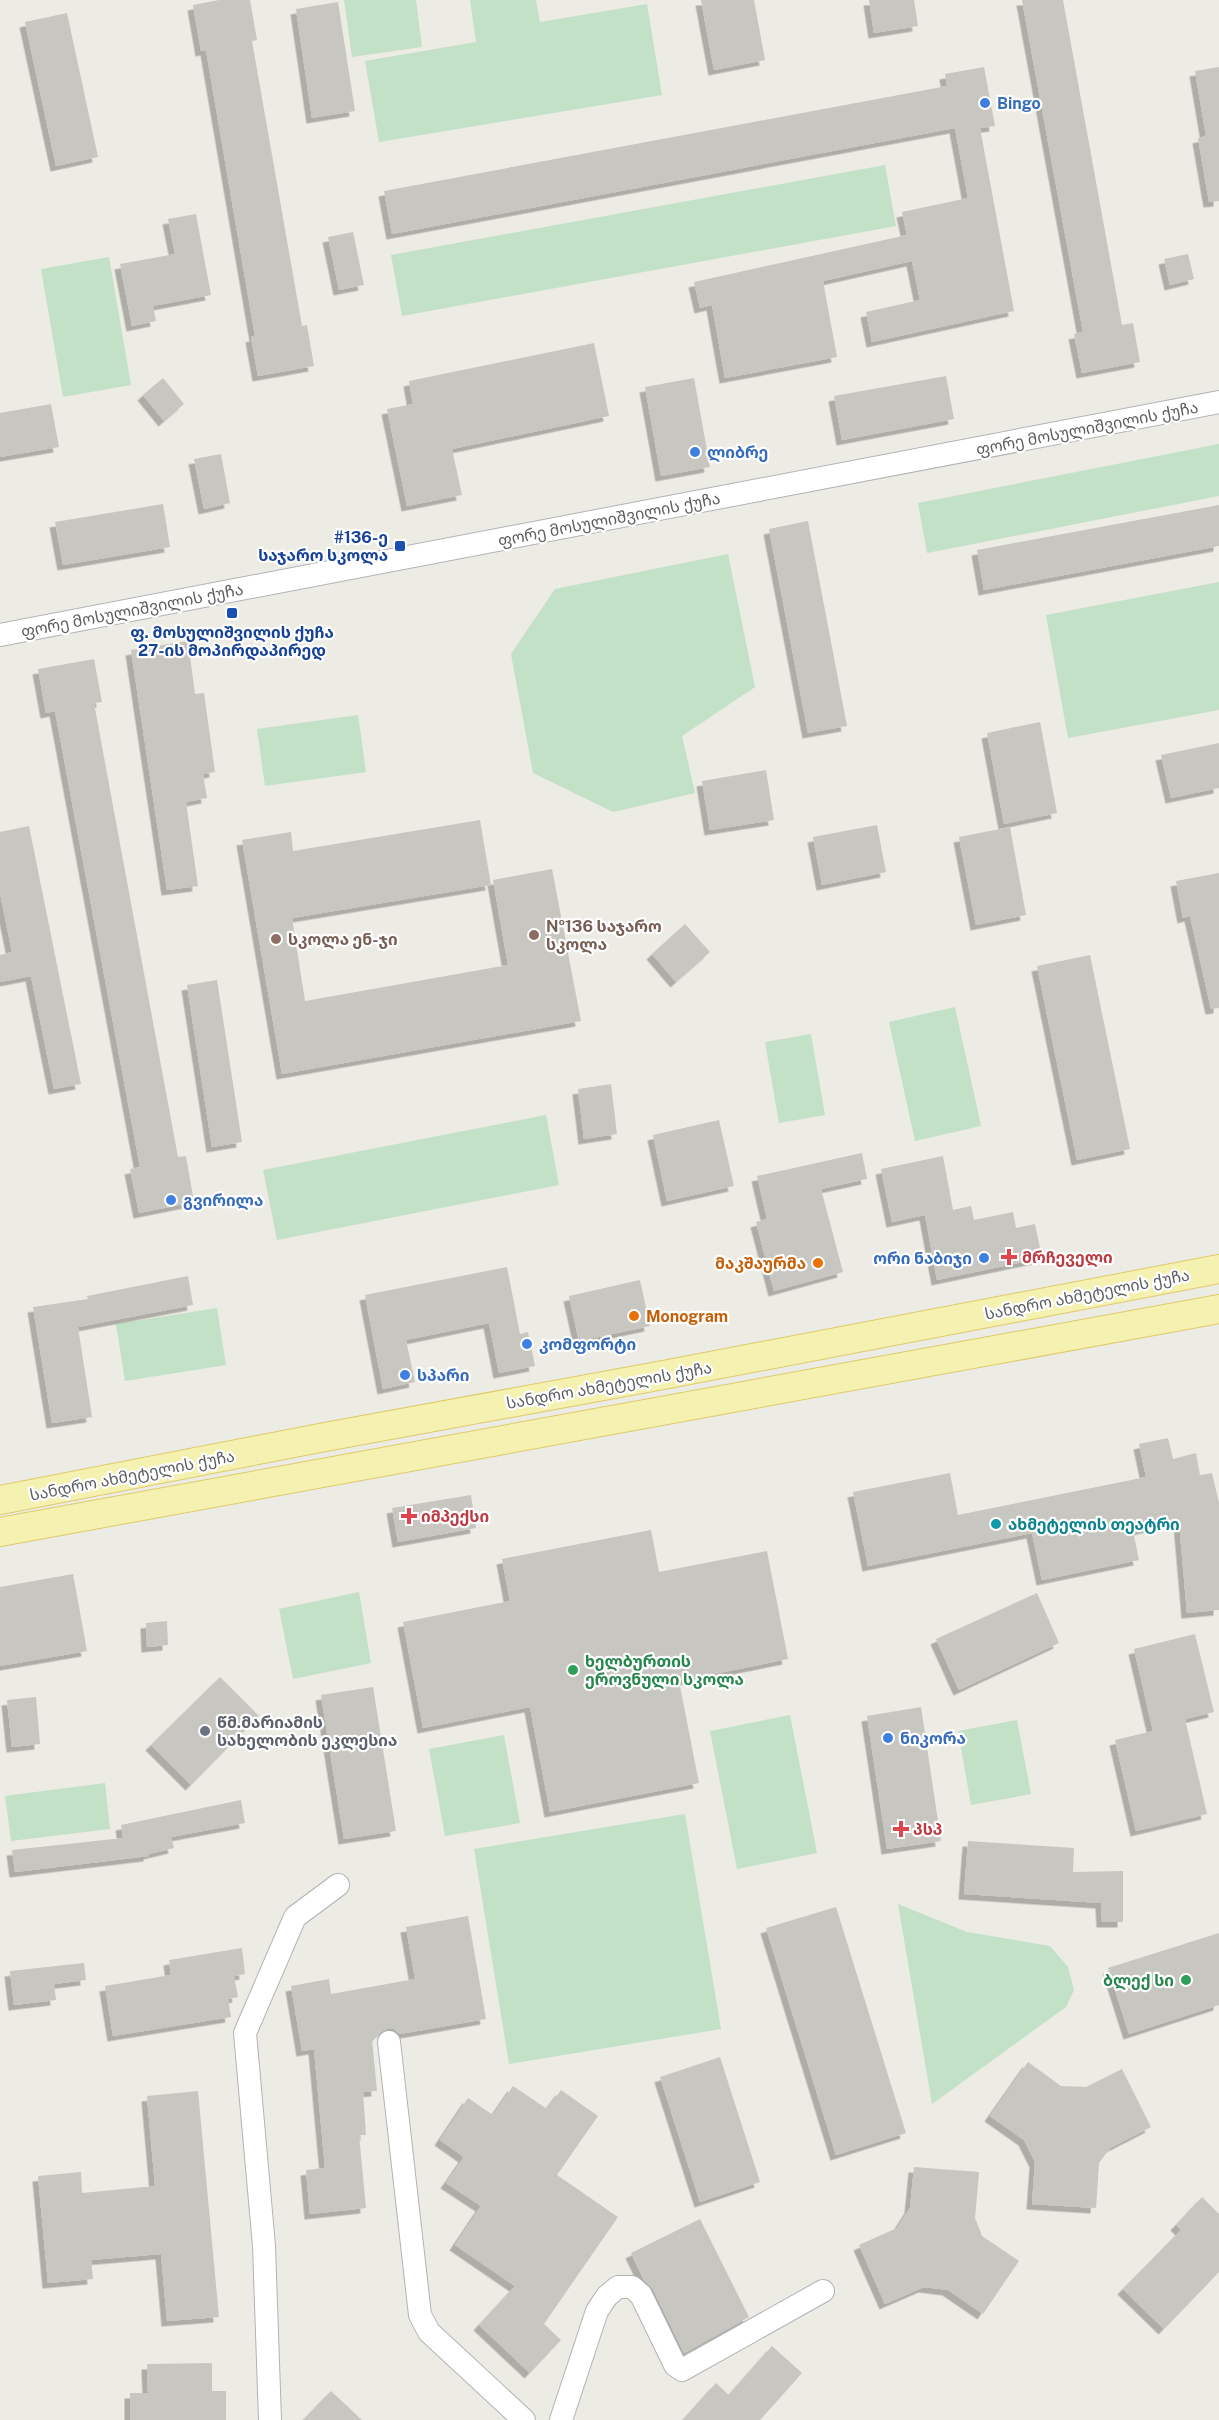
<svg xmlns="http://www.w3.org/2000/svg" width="1219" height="2420" viewBox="0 0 1219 2420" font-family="'Public Sans','Noto Sans Georgian',sans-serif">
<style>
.green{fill:#c3e1c7}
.building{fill:#c8c6c0;filter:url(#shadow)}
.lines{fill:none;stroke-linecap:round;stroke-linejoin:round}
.minor-casing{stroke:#b1b3b7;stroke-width:24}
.major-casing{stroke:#dfcb6a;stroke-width:30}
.minor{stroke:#fff;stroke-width:22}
.major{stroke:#f4f1b1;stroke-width:28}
.shop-dot{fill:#3f7fe0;stroke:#fff;stroke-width:2}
.transit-dot{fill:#1a4fb4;stroke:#fff;stroke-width:2}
.education-dot{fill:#8d6e63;stroke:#fff;stroke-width:2}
.health-dot{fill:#e0444e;stroke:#fff;stroke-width:2}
.food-dot{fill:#e8710a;stroke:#fff;stroke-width:2}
.culture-dot{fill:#0f9aa8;stroke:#fff;stroke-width:2}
.leisure-dot{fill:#2e9e5b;stroke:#fff;stroke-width:2}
.worship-dot{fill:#6b7280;stroke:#fff;stroke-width:2}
.labels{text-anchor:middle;stroke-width:4.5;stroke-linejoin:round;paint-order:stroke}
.shop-label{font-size:16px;font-weight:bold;fill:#366cbe;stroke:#fff;text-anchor:start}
.street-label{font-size:16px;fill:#5c5e62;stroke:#fff}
.transit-label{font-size:16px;font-weight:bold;fill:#164399;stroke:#fff;text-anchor:end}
.education-label{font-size:16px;font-weight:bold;fill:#785e54;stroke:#fff;text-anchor:start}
.health-label{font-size:16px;font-weight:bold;fill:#be3a42;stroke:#fff;text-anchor:start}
.food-label{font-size:16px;font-weight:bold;fill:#c56008;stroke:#fff;text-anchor:end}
.culture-label{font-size:16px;font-weight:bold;fill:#0d838f;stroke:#fff;text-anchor:start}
.leisure-label{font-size:16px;font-weight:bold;fill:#27864d;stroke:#fff;text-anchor:start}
.worship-label{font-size:16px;font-weight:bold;fill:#5b616d;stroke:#fff;text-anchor:start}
</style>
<defs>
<filter id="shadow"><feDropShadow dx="-5.5" dy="5.5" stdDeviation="0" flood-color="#0004"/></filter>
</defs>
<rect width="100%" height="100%" fill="#ecebe4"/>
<g class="green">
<path d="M344 0H416L422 47 352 57Z"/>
<path d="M470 0H536L540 22 647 4 662 95 379 142 365 61 476 42Z"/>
<path d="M885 165 896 226 402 316 391 255Z"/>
<path d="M109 257 131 385 63 397 41 269Z"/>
<path d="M1219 444V496L927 553 918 503Z"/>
<path d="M728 554 755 687 682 736 695 793 613 812 533 773 511 654 555 589Z"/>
<path d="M1219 582V710L1068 738 1046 615Z"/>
<path d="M358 715 366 772 265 786 257 729Z"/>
<path d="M955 1007 981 1126 915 1141 889 1022Z"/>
<path d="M811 1034 825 1115 779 1123 765 1042Z"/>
<path d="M546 1115 559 1185 277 1240 263 1170Z"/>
<path d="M217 1308 226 1365 125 1381 116 1324Z"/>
<path d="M359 1592 371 1663 293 1679 279 1609Z"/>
<path d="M790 1715 817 1853 737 1869 710 1731Z"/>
<path d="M1017 1720 1031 1794 971 1805 958 1731Z"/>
<path d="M504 1735 520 1823 445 1836 429 1749Z"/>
<path d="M105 1783 110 1829 11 1841 5 1796Z"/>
<path d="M685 1814 721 2029 509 2064 474 1849Z"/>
<path d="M898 1904 967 1932 1050 1946 1068 1967 1074 1990 1066 2007 932 2104Z"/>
</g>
<g class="building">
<path d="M219 0H250L257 40 252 41 302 326 307 325 314 366 258 376 251 337 255 336 206 50 201 51 193 5Z"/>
<path d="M701 0H754L765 60 714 70Z"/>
<path d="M869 0H914L918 26 874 33Z"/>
<path d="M1022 0H1063L1122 325 1133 323 1140 362 1082 373 1074 334 1083 332Z"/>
<path d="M338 2 355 111 312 118 296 9Z"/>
<path d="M67 13 98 157 56 166 25 22Z"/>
<path d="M984 67 995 126 980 128 1014 311 872 342 866 312 920 300 912 261 823 281 837 357 725 378 712 305 700 308 694 282 907 235 902 212 968 198 955 128 392 234 384 191 947 86 945 74Z"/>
<path d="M1219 67V201L1209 202 1198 138 1206 136 1195 71Z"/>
<path d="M196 214 211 295 153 306 156 321 132 326 120 264 175 254 168 219Z"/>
<path d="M353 232 364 285 339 290 328 237Z"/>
<path d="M1188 254 1194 279 1170 285 1164 259Z"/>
<path d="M594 343 609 416 452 449 462 495 407 506 387 409 413 404 409 381Z"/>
<path d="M946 376 954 419 842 440 834 396Z"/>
<path d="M163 378 184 404 164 421 143 395Z"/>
<path d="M694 378 710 467 661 476 645 387Z"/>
<path d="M51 404 59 447 0 457V413Z"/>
<path d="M221 454 230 503 204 509 194 459Z"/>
<path d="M163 504 170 547 63 565 55 522Z"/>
<path d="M1219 505V546L984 590 977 550Z"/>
<path d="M808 521 847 726 808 733 769 529Z"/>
<path d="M188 641 195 694 204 693 215 772 203 774 207 798 186 802 198 886 167 890 131 650Z"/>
<path d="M94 659 102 702 94 703 178 1157 186 1156 194 1202 139 1213 130 1169 140 1167 55 711 46 713 38 669Z"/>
<path d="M1040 722 1057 813 1004 824 987 733Z"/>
<path d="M1219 743V788L1171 798 1161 755Z"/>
<path d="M766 770 774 820 710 830 702 781Z"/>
<path d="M480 820 491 885 292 918 305 1001 508 965 493 880 552 869 581 1021 282 1074 242 840 291 832 293 851Z"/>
<path d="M877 825 886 872 822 885 813 837Z"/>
<path d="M29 826 81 1084 54 1089 31 976 0 982V955L12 952 0 893V832Z"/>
<path d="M1010 827 1026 915 976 925 959 837Z"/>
<path d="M1219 873V1008L1211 1009 1190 916 1183 918 1176 881Z"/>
<path d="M685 924 710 952 676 982 652 954Z"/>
<path d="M1090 955 1130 1149 1077 1160 1037 966Z"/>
<path d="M217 980 242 1142 212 1147 187 985Z"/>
<path d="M611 1084 617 1134 584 1139 578 1089Z"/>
<path d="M719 1120 734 1186 667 1201 653 1135Z"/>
<path d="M862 1153 867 1179 821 1189 843 1272 774 1291 756 1222 767 1219 757 1176Z"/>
<path d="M943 1156 953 1210 971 1206 974 1220 1013 1212 1016 1228 1035 1224 1042 1258 937 1280 925 1215 892 1222 881 1169Z"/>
<path d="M507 1267 520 1334 528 1332 535 1366 499 1373 489 1323 406 1340 415 1382 383 1389 365 1295Z"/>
<path d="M188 1276 193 1305 78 1327 92 1417 52 1423 33 1307 88 1299 87 1296Z"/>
<path d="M640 1280 650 1326 579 1341 569 1296Z"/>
<path d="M1168 1438 1173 1459 1196 1453 1200 1475 1212 1473 1219 1503V1610L1187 1613 1179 1521 1133 1531 1139 1560 1042 1580 1032 1533 868 1566 853 1492 950 1473 958 1515 1146 1477 1139 1444Z"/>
<path d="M471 1495 476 1528 398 1542 392 1508Z"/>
<path d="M651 1530 659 1572 767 1551 788 1659 679 1681 699 1783 550 1812 530 1707 423 1728 403 1622 510 1601 502 1559Z"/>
<path d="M73 1574 87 1651 0 1666V1587Z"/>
<path d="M1037 1593 1059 1643 959 1690 936 1639Z"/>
<path d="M167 1621 168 1645 147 1647 146 1623Z"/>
<path d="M1195 1634 1214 1712 1185 1719 1207 1814 1136 1831 1115 1740 1153 1731 1134 1649Z"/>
<path d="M220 1677 259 1716 191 1785 151 1745Z"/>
<path d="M373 1687 396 1831 344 1839 321 1695Z"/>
<path d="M36 1697 40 1744 12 1747 7 1700Z"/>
<path d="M921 1707 941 1841 887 1849 867 1716Z"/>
<path d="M241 1800 245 1823 171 1837 174 1848 149 1854V1856L15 1872 12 1850 123 1838 121 1825Z"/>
<path d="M968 1841 1074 1848 1073 1872 1123 1871V1922H1102L1101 1903 964 1894Z"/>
<path d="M836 1907 906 2133 836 2155 766 1928Z"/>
<path d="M468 1916 486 2019 400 2034 394 2029H387L381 2032 376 2038 372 2039 377 2091 363 2092 366 2135H359L366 2208 310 2214 306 2170 325 2168 314 2049 302 2051 291 1986 329 1979 331 1994 415 1979 406 1927Z"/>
<path d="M1219 1933V2005L1129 2034 1108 1968Z"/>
<path d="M242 1948 245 1974 234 1976 238 1997 228 1999 231 2017 113 2036 105 1986 171 1975 169 1960Z"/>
<path d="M84 1963 86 1980 54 1984 56 2000 14 2005 10 1971Z"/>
<path d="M720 2057 760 2182 700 2202 660 2077Z"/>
<path d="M1028 2062 1061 2086 1086 2087 1122 2069 1151 2127 1110 2148 1099 2163 1096 2208 1032 2204 1035 2162 1024 2140 990 2116Z"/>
<path d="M513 2086 547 2109 561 2090 598 2116 557 2175 618 2217 544 2324 561 2340 530 2373 479 2325 515 2286 455 2245 481 2206 446 2183 464 2157 440 2140 468 2098 493 2115Z"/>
<path d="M198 2091 219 2317 167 2321 161 2254 91 2260 93 2279 48 2283 38 2176 81 2172 82 2193 155 2186 147 2096Z"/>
<path d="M914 2167 979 2172 975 2218 982 2236 1019 2261 983 2314 948 2290 924 2287 885 2304 859 2245 897 2228 910 2208Z"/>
<path d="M1202 2197 1219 2214V2272L1164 2329 1123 2289 1181 2230 1176 2225Z"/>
<path d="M700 2219 749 2317 684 2353 653 2289 644 2280 631 2253Z"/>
<path d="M772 2346 802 2373 760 2420H683L716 2383 729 2395Z"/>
<path d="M212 2363V2391H226V2420H130V2393H148L147 2364Z"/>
<path d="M331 2391 362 2420H303Z"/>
</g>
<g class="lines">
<g class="minor-casing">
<g id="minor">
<path d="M0 635 1219 402"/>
<path d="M389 2042 420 2315 429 2332 524 2420"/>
<path d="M270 2420 264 2246 245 2033 295 1917 338 1885"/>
<path d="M561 2420 597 2311 607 2296 618 2287H632L641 2295 675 2365 682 2370 823 2291"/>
</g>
</g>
<g class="major-casing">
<g id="major">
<path d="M0 1500 325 1437 658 1376 1219 1269"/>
<path d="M0 1532 1219 1309"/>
</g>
</g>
<use href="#minor" class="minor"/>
<use href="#major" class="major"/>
</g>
<g class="shop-dot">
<circle cx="985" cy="103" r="6"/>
<circle cx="695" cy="452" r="6"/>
<circle cx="171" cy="1200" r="6"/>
<circle cx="984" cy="1258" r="6"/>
<circle cx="527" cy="1344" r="6"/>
<circle cx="405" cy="1375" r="6"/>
<circle cx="888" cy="1738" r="6"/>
</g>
<g class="transit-dot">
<rect x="394" y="540" width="12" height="12" rx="3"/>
<rect x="226" y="607" width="12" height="12" rx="3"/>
</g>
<g class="education-dot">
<circle cx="534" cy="935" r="6"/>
<circle cx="276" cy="939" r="6"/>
</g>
<g class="health-dot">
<path d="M1006 1248h6v6h6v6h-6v6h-6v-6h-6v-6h6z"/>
<path d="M406 1507h6v6h6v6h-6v6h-6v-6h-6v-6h6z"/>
<path d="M898 1820h6v6h6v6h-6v6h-6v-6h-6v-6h6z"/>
</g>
<g class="food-dot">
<circle cx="818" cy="1263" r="6"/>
<circle cx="634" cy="1316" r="6"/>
</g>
<circle class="culture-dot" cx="996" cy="1524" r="6"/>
<g class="leisure-dot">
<circle cx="573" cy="1670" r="6"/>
<circle cx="1186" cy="1980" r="6"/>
</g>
<circle class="worship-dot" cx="205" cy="1731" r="6"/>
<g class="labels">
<g class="shop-label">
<text x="997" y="109">Bingo</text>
<text x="707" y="458">ლიბრე</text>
<text x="183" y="1206">გვირილა</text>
<text x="972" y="1264" text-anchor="end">ორი ნაბიჯი</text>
<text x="539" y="1350">კომფორტი</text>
<text x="417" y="1381">სპარი</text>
<text x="900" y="1744">ნიკორა</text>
</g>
<g class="street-label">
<text transform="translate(1087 428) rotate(-11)" y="6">ფორე მოსულიშვილის ქუჩა</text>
<text transform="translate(609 519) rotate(-11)" y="6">ფორე მოსულიშვილის ქუჩა</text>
<text transform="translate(132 610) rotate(-11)" y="6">ფორე მოსულიშვილის ქუჩა</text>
<text transform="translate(1087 1294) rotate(-11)" y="6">სანდრო ახმეტელის ქუჩა</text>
<text transform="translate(609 1385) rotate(-10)" y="6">სანდრო ახმეტელის ქუჩა</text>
<text transform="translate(132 1475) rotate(-11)" y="6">სანდრო ახმეტელის ქუჩა</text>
</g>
<g class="transit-label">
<text x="388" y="543">#136-ე<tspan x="388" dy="18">საჯარო სკოლა</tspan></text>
<text x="232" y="638" text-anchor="middle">ფ. მოსულიშვილის ქუჩა<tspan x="232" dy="18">27-ის მოპირდაპირედ</tspan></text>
</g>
<g class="education-label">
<text x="546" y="932">№136 საჯარო<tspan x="546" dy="18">სკოლა</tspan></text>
<text x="288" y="945">სკოლა ენ-ჯი</text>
</g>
<g class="health-label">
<text x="1022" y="1263">მრჩეველი</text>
<text x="421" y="1522">იმპექსი</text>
<text x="913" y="1835">პსპ</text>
</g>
<g class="food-label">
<text x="806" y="1269">მაკშაურმა</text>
<text x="646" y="1322" text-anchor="start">Monogram</text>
</g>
<g class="culture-label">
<text x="1008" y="1530">ახმეტელის თეატრი</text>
</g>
<g class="leisure-label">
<text x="585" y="1667">ხელბურთის<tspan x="585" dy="18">ეროვნული სკოლა</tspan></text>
<text x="1174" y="1986" text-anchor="end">ბლექ სი</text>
</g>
<g class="worship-label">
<text x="217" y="1728">წმ.მარიამის<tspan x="217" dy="18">სახელობის ეკლესია</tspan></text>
</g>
</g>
</svg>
